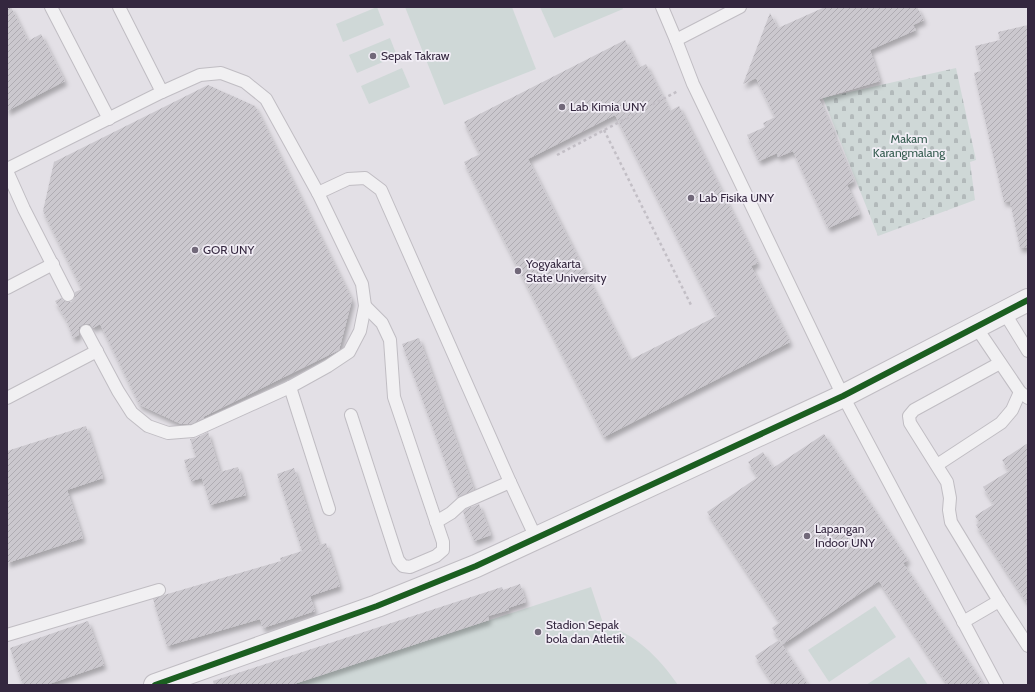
<svg xmlns="http://www.w3.org/2000/svg" width="1035" height="692" viewBox="0 0 1035 692" font-family="Cabin,sans-serif">
<style>
.cemetery{fill:url(#cemetery-stones)}
.pitch{fill:#cfd8d7}
.building{fill:url(#building-hatch);fill-rule:evenodd;filter:url(#shadow)}
.lines{fill:none;stroke-linecap:round;stroke-linejoin:round}
.lane-casing{stroke:#c0bdc3;stroke-width:14}
.street-casing{stroke:#c0bdc3;stroke-width:24}
.path{stroke:#c3bfc6;stroke-width:2.5;stroke-dasharray:3 3;stroke-linecap:butt}
.lane{stroke:#f1f0f2;stroke-width:12}
.street{stroke:#f1f0f2;stroke-width:22}
.cycleway-casing{stroke:#f2eef6;stroke-width:8}
.cycleway{stroke:#1b5e20;stroke-width:6}
.poi-dot{fill:#716879;stroke:#f2eef6;stroke-width:1.5}
.labels{text-anchor:middle;stroke-width:3.5;stroke-linejoin:round;paint-order:stroke}
.poi-label{font-size:12px;fill:#34273f;stroke:#f2eef6;text-anchor:start}
.park-label{font-size:12px;fill:#345b4f;stroke:#f2eef6}
</style>
<defs>
<pattern id="cemetery-stones" width="16" height="16" patternUnits="userSpaceOnUse"><rect width="16" height="16" fill="#cfd8d7"/><path d="M2 7V4a2 2 0 0 1 4 0v3zM10 15v-3a2 2 0 0 1 4 0v3z" fill="#b2b9ba"/></pattern>
<pattern id="building-hatch" width="6" height="6" patternUnits="userSpaceOnUse"><rect width="6" height="6" fill="#cbc8ce"/><path d="M-1 1l2-2M0 6l6-6M5 7l2-2" fill="none" stroke="#afacb2"/></pattern>
<filter id="shadow"><feDropShadow dx="2.5" dy="4.5" stdDeviation="2" flood-color="#0004"/></filter>
</defs>
<rect width="100%" height="100%" fill="#e3e0e6"/>
<path class="cemetery" d="M956 68 976 160 970 162 975 200 878 236 823 98Z"/>
<g class="pitch">
<path d="M377 7 384 25 343 42 336 24Z"/>
<path d="M405 7H512L536 69 444 105Z"/>
<path d="M540 7H622L623 9 554 38Z"/>
<path d="M390 38 397 56 357 73 349 55Z"/>
<path d="M402 68 410 87 369 104 361 86Z"/>
<path d="M591 587 603 623C637 636 657 655 678 685H292Z"/>
<path d="M875 606 896 637 829 682 808 650Z"/>
<path d="M909 657 928 685H866Z"/>
</g>
<g class="building">
<path d="M7 7H11L28 41 41 34 65 81 7 111Z"/>
<path d="M825 7H917L924 20 913 25 916 30 870 50 880 81 819 99 834 132 833 133 854 181 847 185 860 214 828 228 793 151 778 157 777 153 759 161 747 135 765 127 763 123 775 117 756 78 743 84 770 13 778 28Z"/>
<path d="M1028 25V247L1020 248 1010 201 1004 202 974 73 981 71 975 46 1000 40 998 32Z"/>
<path d="M625 40 639 68 646 64 670 111 679 106 758 263 751 266 790 342 604 437 464 162 480 154 464 122ZM615 115 717 316 630 360 528 159Z"/>
<path d="M208 85 255 106 352 300 339 350 203 417 204 418 191 424H181L140 405 100 324 93 328 90 324H83L79 327V335L73 338 66 319 55 301 61 298 64 301 67 302H71L74 299 75 295V292L82 289 43 211 54 162Z"/>
<path d="M419 338 474 490 458 497 402 344Z"/>
<path d="M86 426 103 478 67 490 83 538 7 563V451Z"/>
<path d="M208 432 220 472 238 467 246 495 210 505 202 478 191 481 184 460 196 457 190 439 196 438Z"/>
<path d="M824 434 908 560 903 563 984 685H948L879 581 783 644 772 628 780 622 707 512 758 477 748 462 763 452 773 468Z"/>
<path d="M1028 443V604L976 525 979 522 975 516 994 504 983 487 1009 471 1002 460Z"/>
<path d="M294 468 319 545 326 543 340 586 310 596 315 611 263 628 260 619 167 646 153 599 164 595 281 561 280 558 302 551 277 474Z"/>
<path d="M479 504 491 535 474 541 463 512 466 509Z"/>
<path d="M520 584 526 602 508 608 509 610 488 616 489 620 291 685H214L213 681 502 587 503 590Z"/>
<path d="M88 621 104 665 46 685H23L10 648Z"/>
<path d="M779 640 808 685H774L755 656Z"/>
</g>
<g class="lines">
<g class="lane-casing">
<g id="lane">
<path d="M51 7 109 119"/>
<path d="M119 7 162 92"/>
<path d="M662 7 676 40 693 84 843 396 997 685"/>
<path d="M676 40 740 7"/>
<path d="M7 169 162 92 200 75 221 73 245 82 266 99 318 193 362 284 365 306 360 331 349 352 328 366 290 387 193 431 168 433 148 426 132 413 118 391 86 331"/>
<path d="M7 171 24 209 68 295"/>
<path d="M318 193 348 179 365 178 381 190 510 482 536 538"/>
<path d="M7 288 53 264"/>
<path d="M1004 312 1028 351"/>
<path d="M976 327 1020 392 1028 398"/>
<path d="M1000 363 914 410 909 416 910 423 947 482 950 498 949 510 951 522 999 601 1028 646"/>
<path d="M290 387 329 509"/>
<path d="M7 398 97 351"/>
<path d="M351 415 398 560 403 566 410 567 436 556 443 550V542L394 397 390 340 382 323 365 306"/>
<path d="M937 465 1001 423 1012 410 1020 392"/>
<path d="M436 522 451 513 462 503 510 482"/>
<path d="M963 622 999 601"/>
<path d="M7 635 159 590"/>
</g>
</g>
<g class="street-casing">
<path id="street" d="M155 685 377 606 476 566 843 396 1028 300"/>
</g>
<g class="path">
<path d="M604 130 691 305"/>
<path d="M557 155 678 91"/>
</g>
<use href="#lane" class="lane"/>
<use href="#street" class="street"/>
<g class="cycleway-casing">
<path id="cycleway" d="M155 685 377 606 476 566 843 396 1028 300"/>
</g>
<use href="#cycleway" class="cycleway"/>
</g>
<g class="poi-dot">
<circle cx="373" cy="56" r="4"/>
<circle cx="562" cy="107" r="4"/>
<circle cx="691" cy="198" r="4"/>
<circle cx="195" cy="250" r="4"/>
<circle cx="518" cy="271" r="4"/>
<circle cx="807" cy="536" r="4"/>
<circle cx="538" cy="632" r="4"/>
</g>
<g class="labels">
<g class="poi-label">
<text x="381" y="60">Sepak Takraw</text>
<text x="570" y="111">Lab Kimia UNY</text>
<text x="699" y="202">Lab Fisika UNY</text>
<text x="203" y="254">GOR UNY</text>
<text x="526" y="268">Yogyakarta<tspan x="526" dy="14">State University</tspan></text>
<text x="815" y="533">Lapangan<tspan x="815" dy="14">Indoor UNY</tspan></text>
<text x="546" y="629">Stadion Sepak<tspan x="546" dy="14">bola dan Atletik</tspan></text>
</g>
<g class="park-label">
<text x="909" y="143">Makam<tspan x="909" dy="14">Karangmalang</tspan></text>
</g>
</g>
<rect width="1035" height="692" fill="none" stroke="#34273f" stroke-width="16"/>
</svg>
